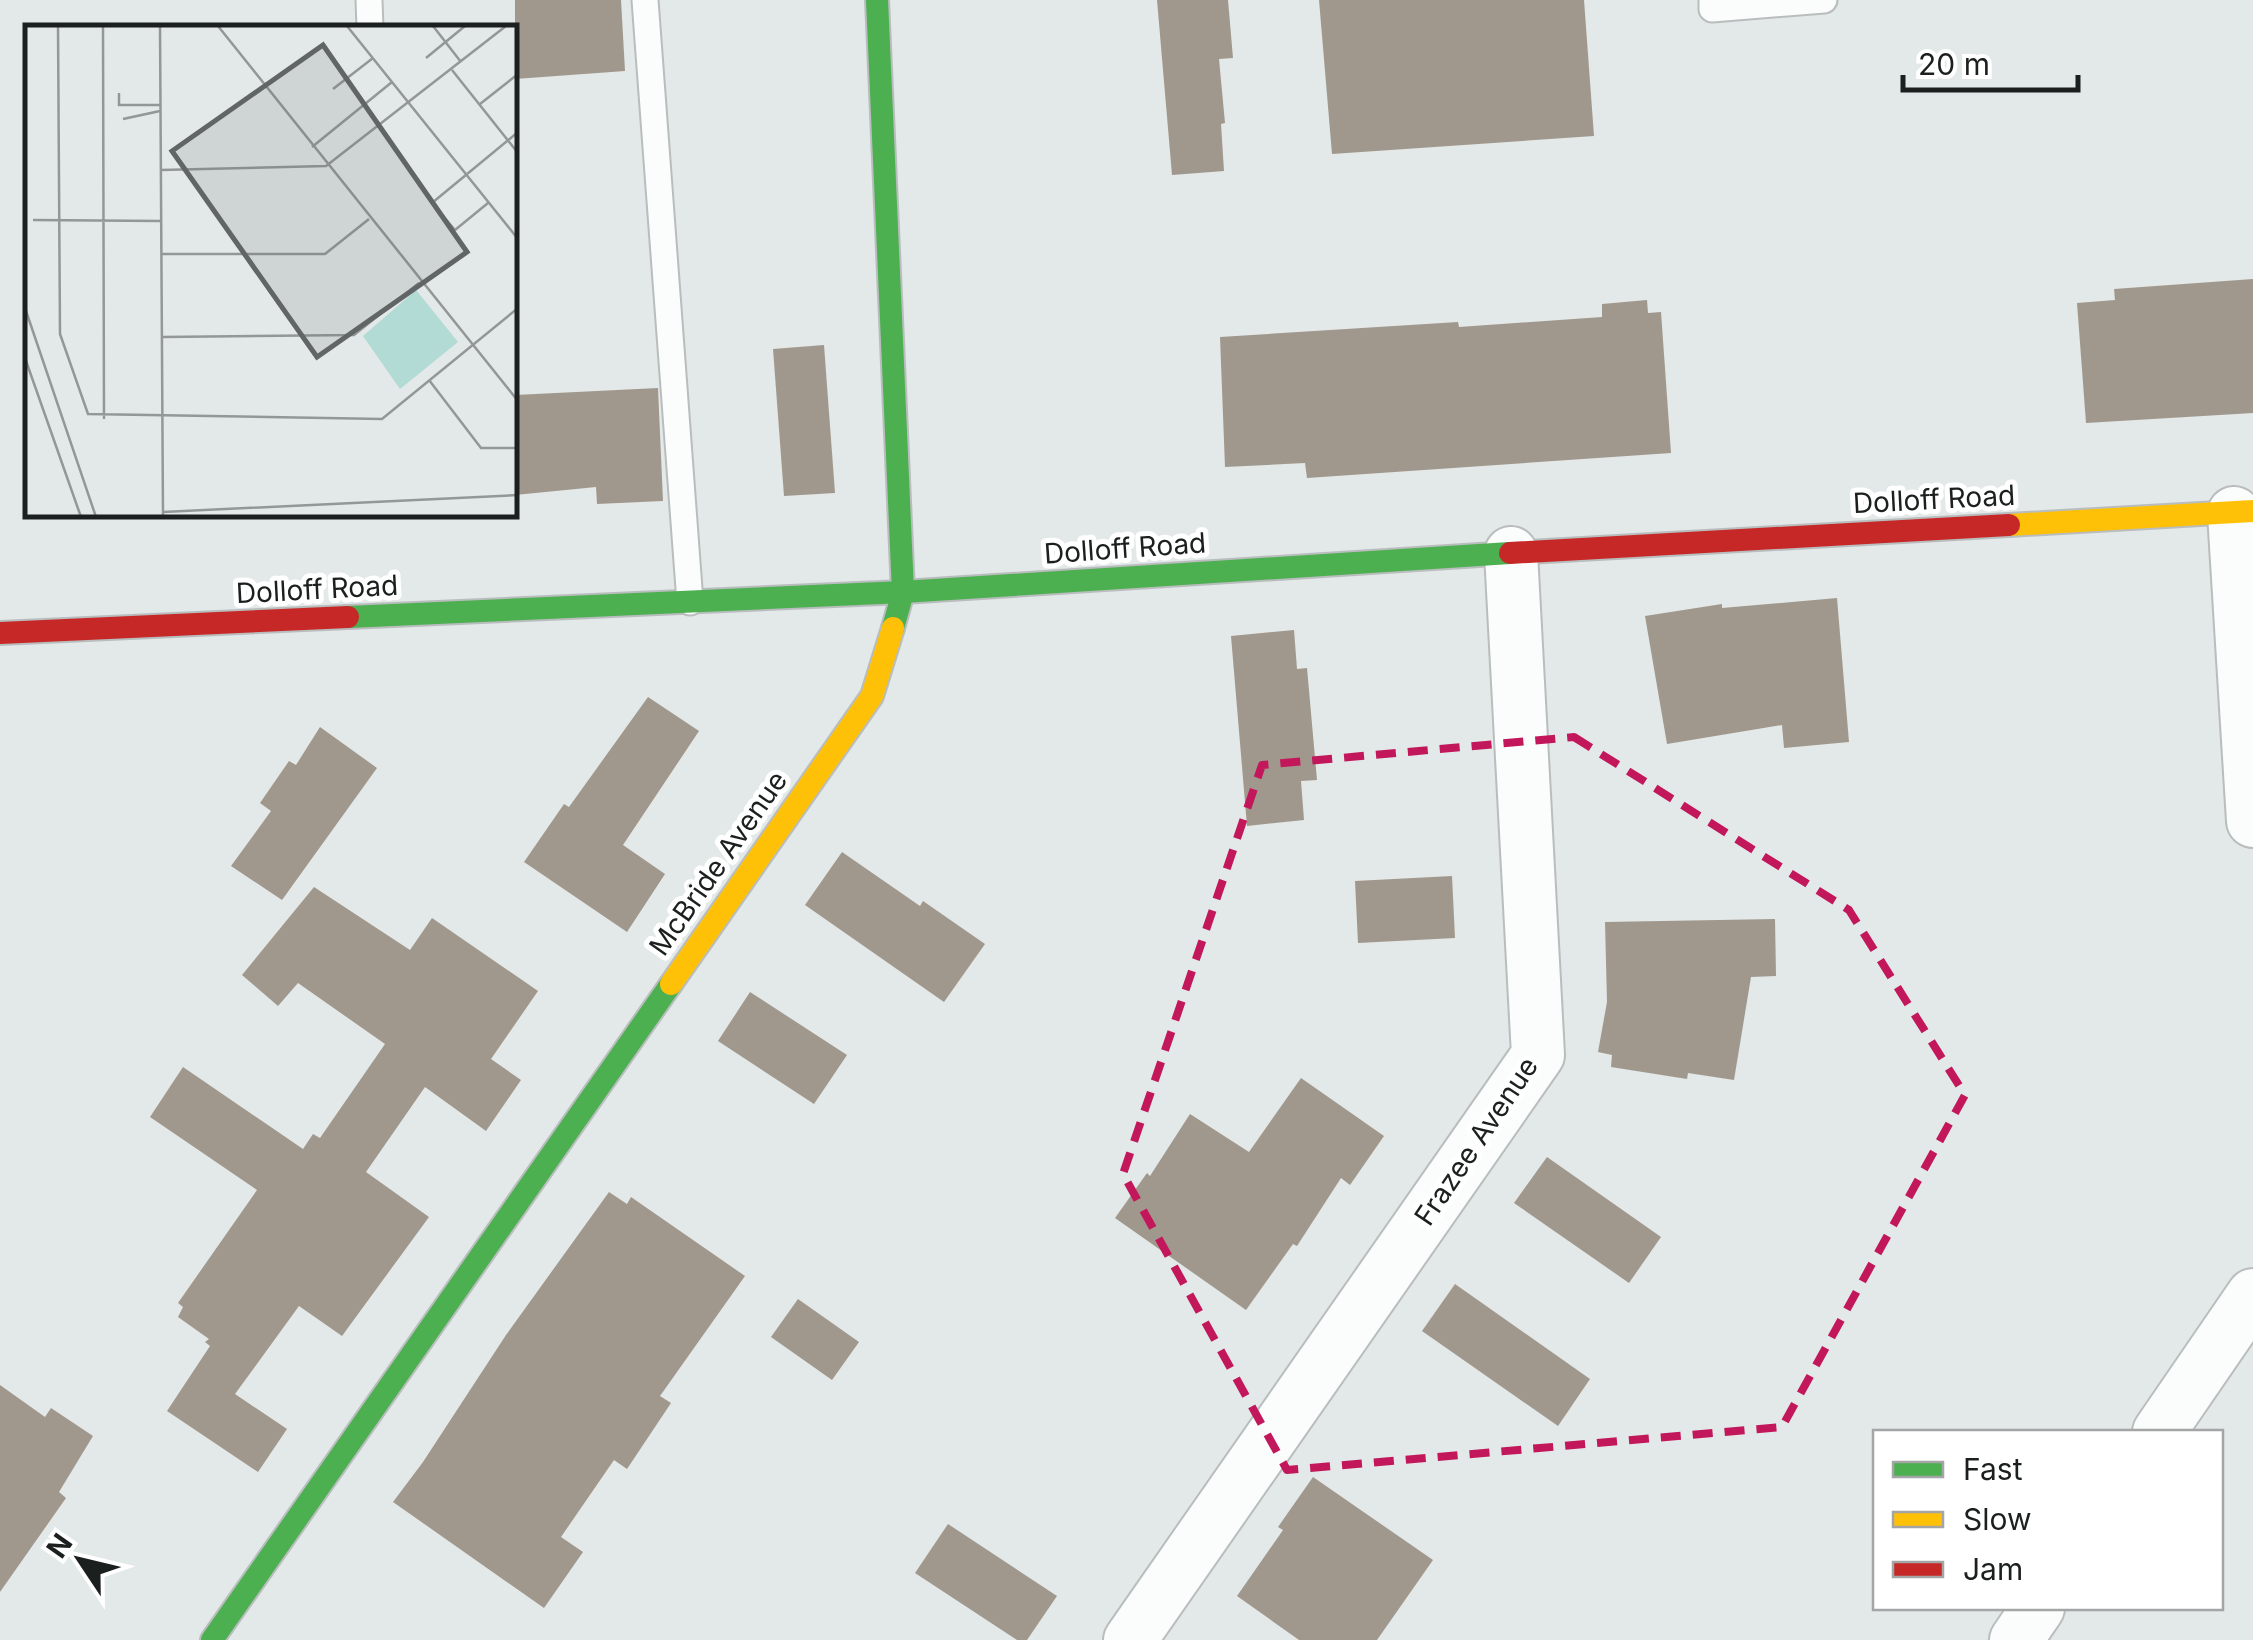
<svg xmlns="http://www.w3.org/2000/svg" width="2253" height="1640" viewBox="0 0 2253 1640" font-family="Inter,sans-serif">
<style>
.building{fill:#a1988d}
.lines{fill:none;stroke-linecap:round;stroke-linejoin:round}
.lane-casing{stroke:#b9bdbd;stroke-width:29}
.street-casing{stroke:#b9bdbd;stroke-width:56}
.fast-casing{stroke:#b9bdbd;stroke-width:26}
.slow-casing{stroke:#b9bdbd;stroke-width:26}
.jam-casing{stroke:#b9bdbd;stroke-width:26}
.lane{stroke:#fbfcfc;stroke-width:25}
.street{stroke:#fbfcfc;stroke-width:52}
.fast{stroke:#4caf50;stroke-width:22}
.slow{stroke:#ffc107;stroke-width:22}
.jam{stroke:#c62828;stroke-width:22}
.marked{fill:none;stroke:#c2185b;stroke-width:8;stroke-dasharray:20 12;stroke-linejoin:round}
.labels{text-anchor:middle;stroke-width:10;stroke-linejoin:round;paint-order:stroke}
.street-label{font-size:28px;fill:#1b1f1e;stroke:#fff}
.inset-road{fill:none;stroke:#939897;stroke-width:2.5}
.view{fill:#616565;fill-opacity:0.15;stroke:#616565;stroke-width:5}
.inset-edge{fill:none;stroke:#1b1f1e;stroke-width:5}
</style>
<rect width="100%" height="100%" fill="#e3e8e8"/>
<g class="building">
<path d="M515 0H621L625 71 515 79Z"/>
<path d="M1157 0H1228L1233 58 1219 59 1225 123 1221 124 1224 171 1172 175Z"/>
<path d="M1319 0H1584L1594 136 1332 154Z"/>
<path d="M2253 279V413L2086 423 2077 303 2115 300 2114 289Z"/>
<path d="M1647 300 1648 313 1661 312 1671 453 1307 478 1305 463 1225 467 1220 337 1458 322 1459 327 1602 317V304Z"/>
<path d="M824 345 835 493 784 496 773 349Z"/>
<path d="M658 388 663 501 597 504 596 487 515 495V395Z"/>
<path d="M1837 598 1849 742 1784 748 1782 725 1667 744 1645 616 1722 604V608Z"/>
<path d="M1294 630 1297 669 1307 668 1317 780 1301 781 1304 820 1247 826 1231 636Z"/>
<path d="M648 697 699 731 623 845 665 874 627 932 524 862 564 804 569 807Z"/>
<path d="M320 727 377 768 282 900 231 866 271 811 260 803 289 761 296 765Z"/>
<path d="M842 852 920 906 923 901 985 944 944 1002 805 905Z"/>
<path d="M1452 876 1455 938 1358 943 1355 881Z"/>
<path d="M314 887 410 950 432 918 538 991 491 1059 521 1080 486 1131 425 1087 366 1172 429 1217 342 1336 299 1306 235 1394 287 1429 258 1472 167 1411 210 1346 205 1342 209 1339 178 1317 183 1307 178 1303 257 1190 150 1117 183 1067 303 1149 313 1134 320 1138 385 1044 298 983 278 1006 242 975Z"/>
<path d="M1775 919 1776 976 1751 977 1734 1080 1688 1073 1687 1079 1611 1067 1612 1055 1598 1052 1607 1002 1605 922Z"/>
<path d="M750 992 847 1055 814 1104 718 1041Z"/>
<path d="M1301 1078 1384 1136 1350 1185 1341 1178 1297 1246 1293 1244 1246 1310 1115 1218 1147 1173 1150 1176 1190 1114 1249 1152Z"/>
<path d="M1547 1157 1661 1237 1629 1283 1514 1203Z"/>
<path d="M609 1192 627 1204 631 1197 745 1276 660 1396 671 1403 627 1469 614 1460 561 1537 583 1552 544 1608 393 1502 423 1462 506 1335Z"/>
<path d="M1455 1284 1590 1379 1558 1426 1422 1331Z"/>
<path d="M798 1299 859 1342 832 1380 771 1337Z"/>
<path d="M0 1385 45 1417 51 1408 93 1436 59 1492 66 1498 0 1592Z"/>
<path d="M1313 1477 1433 1560 1377 1640H1299L1237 1596 1283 1530 1278 1527Z"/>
<path d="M948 1524 1057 1596 1027 1640H1017L915 1573Z"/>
</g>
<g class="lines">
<g class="lane-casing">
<g id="lane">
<path d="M369 0 370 28"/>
<path d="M645 0 690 602"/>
<path d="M1712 0V9L1824 0"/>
</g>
</g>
<g class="street-casing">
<g id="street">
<path d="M2234 513 2253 821"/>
<path d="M2159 1432 2253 1295"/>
<path d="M1130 1640 1538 1055 1511 553"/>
<path d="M2016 1640 2038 1608"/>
</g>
</g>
<g class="fast-casing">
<g id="fast">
<path d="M877 0 903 592 893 628"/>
<path d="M348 617 903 592 1510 553"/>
<path d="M212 1640 671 984"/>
</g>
</g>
<g class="slow-casing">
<g id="slow">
<path d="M2009 525 2253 511"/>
<path d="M671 984 872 696 893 628"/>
</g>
</g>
<g class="jam-casing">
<g id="jam">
<path d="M1510 553 2009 525"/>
<path d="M0 633 348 617"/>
</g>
</g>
<use href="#lane" class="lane"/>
<use href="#street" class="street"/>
<use href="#fast" class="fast"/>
<use href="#slow" class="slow"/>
<use href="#jam" class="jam"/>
</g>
<path class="marked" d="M1574 737 1849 910 1965 1095 1782 1427 1287 1470 1123 1174 1262 765Z"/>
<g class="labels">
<g class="street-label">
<text transform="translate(1934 499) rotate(-3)" y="10">Dolloff Road</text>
<text transform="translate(1125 548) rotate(-4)" y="10">Dolloff Road</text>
<text transform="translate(317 589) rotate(-3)" y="10">Dolloff Road</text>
<text transform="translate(718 863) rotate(-55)" y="10">McBride Avenue</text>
<text transform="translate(1476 1141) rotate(-56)" y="10">Frazee Avenue</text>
</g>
</g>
<g transform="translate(25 25)">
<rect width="492" height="492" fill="#e3e8e8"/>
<path d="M391 265 433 317 375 364 338 311Z" fill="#b2dbd5"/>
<path class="inset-road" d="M33 1 35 309 63 389 357 394 493 283M78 1 79 394M135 1 138 492M193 1 493 376M322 1 493 214M408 1 436 37M401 33 440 1M427 45 493 128M308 64 348 33M94 68V80H135M455 79 493 49M98 94 135 86M287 122 367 57M136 145 301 141 481 1M463 178 430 205 407 178 493 107M8 195 136 196M136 229H300L344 194M0 283 71 492M137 312 329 310 394 258M0 333 56 492M404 355 456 423H493M138 487 493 470"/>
<path class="view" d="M298 20 442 227 292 332 147 126Z"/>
<rect width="492" height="492" class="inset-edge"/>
</g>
<rect x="1873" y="1430" width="350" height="180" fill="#ffffff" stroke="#a4a5a5" stroke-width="2.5"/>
<rect x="1893" y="1462" width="50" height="15" fill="#4caf50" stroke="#a4a5a5" stroke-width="2.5"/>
<text x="1963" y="1480" font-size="30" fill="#1b1f1e">Fast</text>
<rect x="1893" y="1512" width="50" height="15" fill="#ffc107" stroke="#a4a5a5" stroke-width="2.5"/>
<text x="1963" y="1530" font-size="30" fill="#1b1f1e">Slow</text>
<rect x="1893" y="1562" width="50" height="15" fill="#c62828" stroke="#a4a5a5" stroke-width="2.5"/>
<text x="1963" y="1580" font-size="30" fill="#1b1f1e">Jam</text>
<g transform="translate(80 1560) rotate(305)" stroke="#ffffff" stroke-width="8" paint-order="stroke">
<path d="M0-8L18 38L0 25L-18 38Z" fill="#1b1f1e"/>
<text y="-15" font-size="28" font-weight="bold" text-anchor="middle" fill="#1b1f1e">N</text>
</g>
<path d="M1903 75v15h175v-15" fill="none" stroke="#1b1f1e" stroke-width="5"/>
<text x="1918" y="75" font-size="30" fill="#1b1f1e" stroke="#ffffff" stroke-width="8" paint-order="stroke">20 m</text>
</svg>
